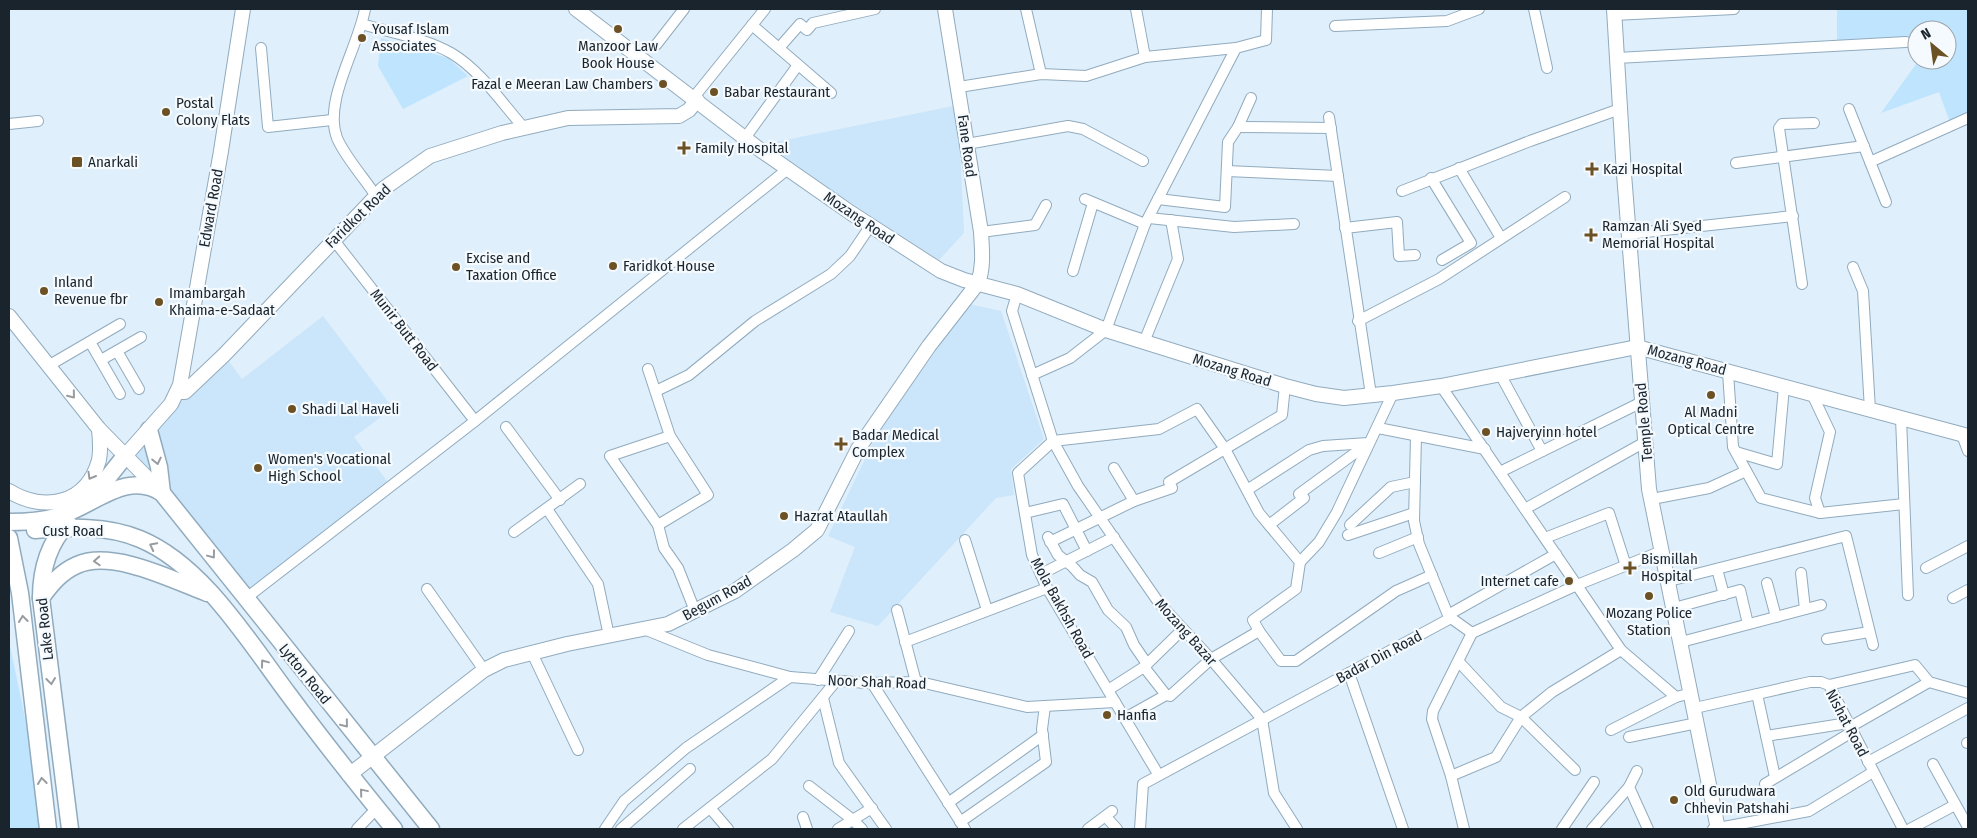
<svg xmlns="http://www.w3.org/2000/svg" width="1977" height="838" viewBox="0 0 1977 838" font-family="'Fira Sans Condensed',sans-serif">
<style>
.built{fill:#cbe6fa}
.green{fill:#bfe4fe}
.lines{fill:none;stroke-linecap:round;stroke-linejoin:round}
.street-casing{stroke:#91abbe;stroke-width:12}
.secondary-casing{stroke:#91abbe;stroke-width:16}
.primary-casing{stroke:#91abbe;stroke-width:19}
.street{stroke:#fff;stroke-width:10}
.secondary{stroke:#fff;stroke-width:14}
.primary{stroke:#fff;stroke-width:16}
.oneway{stroke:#989ca0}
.poi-dot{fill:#6b5123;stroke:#f5fafe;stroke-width:2}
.labels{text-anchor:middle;stroke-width:4.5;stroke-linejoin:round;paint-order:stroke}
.poi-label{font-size:15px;fill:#1a242c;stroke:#f5fafe;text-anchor:start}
.street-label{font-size:15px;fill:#1a242c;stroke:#f5fafe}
</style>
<rect width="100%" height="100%" fill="#dfeffb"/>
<g class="built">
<path d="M958 105 964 233 939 260 761 145Z"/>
<path d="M969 304 1001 311 1044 439 1011 469 1014 495 996 498 878 626 830 612 855 547 828 536 877 434Z"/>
<path d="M323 316 393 408 354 437 390 485 245 599 124 451 219 348 242 379Z"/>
</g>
<g class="green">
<path d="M1837 9H1968V118L1951 125 1939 92 1881 113 1919 60H1947V30H1917V40L1837 46Z"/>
<path d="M381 38 448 58 468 76 403 109 378 66Z"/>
<path d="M9 641 48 829H9Z"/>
</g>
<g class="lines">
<g class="street-casing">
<g id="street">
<path d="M365 9C358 48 323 101 337 138 345 157 365 179 376 196"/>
<path d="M1026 9 1041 74"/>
<path d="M1136 9 1145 57"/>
<path d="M1534 9 1547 68"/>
<path d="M1614 15 1734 9"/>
<path d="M362 24C391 33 425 38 451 53 480 70 502 103 524 128"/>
<path d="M752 25 831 93"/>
<path d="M1335 26 1447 21 1479 9"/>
<path d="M656 45 684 9"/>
<path d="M261 48 268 127 332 120"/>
<path d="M779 48 800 24 807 30 813 23 875 9"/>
<path d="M1617 58 1906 42"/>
<path d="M959 87 1041 74 1086 76 1145 57 1236 48 1266 40 1267 9"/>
<path d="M694 97 765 9"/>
<path d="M1849 109 1886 202"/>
<path d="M1329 117 1371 395"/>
<path d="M9 124 38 121"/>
<path d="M1238 127 1331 128"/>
<path d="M745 138 798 65"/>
<path d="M967 144 1068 126 1083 129 1143 161"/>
<path d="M1870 162 1968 118"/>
<path d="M1736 163 1864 146"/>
<path d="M1459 168 1501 238"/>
<path d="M1227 171 1338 176"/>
<path d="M1431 178 1471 243 1442 260"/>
<path d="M1402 191 1530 141 1620 109"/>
<path d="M1085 199 1145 224"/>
<path d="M1158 199 1225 207 1228 142 1238 127 1251 98"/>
<path d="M1149 218 1234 227 1294 224"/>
<path d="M1345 228 1397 222 1399 256 1415 255"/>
<path d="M981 232 1035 225 1046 205"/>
<path d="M1628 234 1793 216"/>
<path d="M333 239 475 421"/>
<path d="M1853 267 1863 291 1870 410"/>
<path d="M1073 271 1093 203"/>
<path d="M1802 284 1779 128 1782 124 1814 123"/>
<path d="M1017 294 1012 311 1053 441 1078 486 1159 603 1211 659 1262 719 1274 793 1297 829"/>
<path d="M1358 321 1439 279 1565 197"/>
<path d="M90 342 120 394"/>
<path d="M1144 342 1178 259 1171 220"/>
<path d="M117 351 139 389"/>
<path d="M101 360 141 337"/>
<path d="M48 366 120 324"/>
<path d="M648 369 670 436 708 495 658 525"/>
<path d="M1728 372 1733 447 1761 498 1820 513"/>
<path d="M1500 374 1542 451"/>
<path d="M1032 375 1070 358 1106 330 1145 224 1236 48"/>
<path d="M1441 386 1621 650 1676 697 1692 693"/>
<path d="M656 391 689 375 755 321 831 274 850 256 871 225"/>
<path d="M1812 394 1830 432 1815 498 1820 513 1904 504"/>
<path d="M1901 418 1908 595"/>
<path d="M506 427 560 500"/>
<path d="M1378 428 1485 449"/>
<path d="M1962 435 1968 451"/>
<path d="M670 436 610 456 658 525 664 548 678 568 695 611"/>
<path d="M1416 436 1414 521 1419 544 1448 615 1556 554"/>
<path d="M1053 441 1018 473 1032 555 1047 588 1158 774"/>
<path d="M1053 441 1159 429 1197 409 1225 449 1259 513 1300 562"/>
<path d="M1736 452 1777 464 1784 387"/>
<path d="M1114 468 1134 501"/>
<path d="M1500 472 1642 402"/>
<path d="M1247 490 1309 450 1323 446 1368 443"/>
<path d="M1652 499 1709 488 1746 471"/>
<path d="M547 509 598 584 609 636"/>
<path d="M1525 509 1645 442"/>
<path d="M1025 513 1063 504 1087 551"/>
<path d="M1269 525 1304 498 1299 494 1366 445"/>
<path d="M1350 525 1391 487 1415 482"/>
<path d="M514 532 580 484"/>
<path d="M1348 535 1414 513"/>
<path d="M1048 537 1058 555 1072 566 1080 575 1092 582 1108 610 1126 627 1134 645 1147 664"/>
<path d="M1545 538 1609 513 1626 566"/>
<path d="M965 540 987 610"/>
<path d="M1050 542 1134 501 1172 488 1169 482 1282 415 1285 386"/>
<path d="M1379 553 1418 537"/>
<path d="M1926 568 1968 546"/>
<path d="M1717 569 1724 595"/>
<path d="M1801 573 1805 609"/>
<path d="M1041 574 1114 537"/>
<path d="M1669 581 1846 536 1873 645"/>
<path d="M1767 583 1776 617"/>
<path d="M427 589 484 670"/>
<path d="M1953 598 1968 590"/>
<path d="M245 599 475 421 789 168"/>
<path d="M1674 608 1740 590 1748 624"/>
<path d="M897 610 916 682"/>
<path d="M644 629 708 655 790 677 866 683 920 682 1027 707 1115 702"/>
<path d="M1259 631 1281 661H1296L1396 591 1432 575"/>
<path d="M1827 639 1869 632"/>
<path d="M905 642 1047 588"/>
<path d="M1681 642 1821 605"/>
<path d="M532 653 578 750"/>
<path d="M1459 662 1501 707 1521 717 1575 770"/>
<path d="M1349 673 1403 829"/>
<path d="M818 680 849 631"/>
<path d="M872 683 965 829"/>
<path d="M1829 685 1915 665 1929 682 1968 693"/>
<path d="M1108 690 1144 667 1183 629"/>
<path d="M1757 694 1775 777"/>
<path d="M1166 695 1170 696 1211 659 1259 631 1253 620 1296 589 1300 562 1319 542 1337 512 1393 393"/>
<path d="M823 698 839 763 886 829"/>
<path d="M1695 708 1810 682H1821L1829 685 1903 829"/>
<path d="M1125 718 1166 695 1144 667"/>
<path d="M1850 727 1929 682"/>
<path d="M1611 730 1676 697"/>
<path d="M1766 736 1848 723"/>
<path d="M1629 737 1697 723"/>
<path d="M1967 743H1968"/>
<path d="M1868 762 1968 708"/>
<path d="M1933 764 1968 827"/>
<path d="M1637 771 1629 787 1648 829"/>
<path d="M1451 776 1496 757 1521 717 1552 692 1621 650"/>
<path d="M1765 784 1852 732"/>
<path d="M809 786 853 820 862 829"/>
<path d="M948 803 1043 735"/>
<path d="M710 808 728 829"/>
<path d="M803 817 807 829"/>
<path d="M1106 817 1117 829"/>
<path d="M960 822 1046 762 1042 729 1045 706"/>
<path d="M357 829 377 808"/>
<path d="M605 829 624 801 686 748 790 677"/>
<path d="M621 829 690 769"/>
<path d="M683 829 772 759 836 681"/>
<path d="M838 829 872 808"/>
<path d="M1088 829 1112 811"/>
<path d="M1140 829 1143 784 1451 618 1472 633 1577 585 1662 551"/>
<path d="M1464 829 1451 776 1432 719 1433 711 1472 633"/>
<path d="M1562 829 1594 782"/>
<path d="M1592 829 1629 787"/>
<path d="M1713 829 1809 811 1873 772"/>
<path d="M1910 829 1955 805"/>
</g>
</g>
<g class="secondary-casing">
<g id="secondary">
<path d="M576 9 759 149 851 213 941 271 964 280 1017 294 1106 330 1285 386 1316 394 1344 398 1393 393 1441 386 1637 347 1968 436"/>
<path d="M1614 9 1624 174 1649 489 1718 829"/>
<path d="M9 316 99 429 160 491"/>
<path d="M178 392H185L224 355 383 189 430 156 502 133 568 118 679 116 689 110 697 100"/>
<path d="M125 456 171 404 180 385 221 151 243 9"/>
<path d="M9 491C44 513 87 504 99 460 101 450 100 439 99 429"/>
<path d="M349 775 484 670 504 660 567 644 668 624 735 591 793 550 817 530 858 449 929 346 978 283C984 266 982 250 981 232L945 9"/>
</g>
</g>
<g class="primary-casing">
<g id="primary">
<path d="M149 430 159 467 162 493"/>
<path d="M90 500 125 456"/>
<path d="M9 522C27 522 45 521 62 515 95 504 128 470 162 493L431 829"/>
<path d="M68 523C48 544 41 570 41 598L70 829"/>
<path d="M35 530C70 527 107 525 140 539 203 565 249 642 289 695 323 741 358 785 394 829"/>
<path d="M9 538 20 593 48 829"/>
<path d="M41 598C51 584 61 572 77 565 112 549 173 580 207 593"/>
</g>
</g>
<use href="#street" class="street"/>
<use href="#secondary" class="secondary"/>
<use href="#primary" class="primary"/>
</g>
<defs><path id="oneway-chevron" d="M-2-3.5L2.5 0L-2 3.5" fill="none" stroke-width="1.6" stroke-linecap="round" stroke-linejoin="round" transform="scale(1.25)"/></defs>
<g class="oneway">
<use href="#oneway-chevron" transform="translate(72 395) rotate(51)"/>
<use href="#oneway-chevron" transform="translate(157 461) rotate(78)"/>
<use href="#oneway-chevron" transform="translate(91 476) rotate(120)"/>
<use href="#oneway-chevron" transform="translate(153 546) rotate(-153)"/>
<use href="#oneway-chevron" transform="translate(212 555) rotate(53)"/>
<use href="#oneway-chevron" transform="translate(97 561) rotate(177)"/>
<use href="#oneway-chevron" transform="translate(23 619) rotate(-97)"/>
<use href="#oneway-chevron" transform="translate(264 663) rotate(-127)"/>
<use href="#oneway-chevron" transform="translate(51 681) rotate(83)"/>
<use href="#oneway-chevron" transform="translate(345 724) rotate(51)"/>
<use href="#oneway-chevron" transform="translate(42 781) rotate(-97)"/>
<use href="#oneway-chevron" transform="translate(363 792) rotate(-130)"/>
</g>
<g class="poi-dot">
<circle cx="618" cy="29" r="5"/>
<circle cx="362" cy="38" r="5"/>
<circle cx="663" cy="84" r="5"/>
<circle cx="714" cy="92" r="5"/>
<circle cx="166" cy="112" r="5"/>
<path d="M681.5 140.5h5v5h5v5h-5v5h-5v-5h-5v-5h5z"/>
<rect x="71" y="156" width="12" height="12" rx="2.5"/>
<path d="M1589.5 161.5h5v5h5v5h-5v5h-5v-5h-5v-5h5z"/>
<path d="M1588.5 227.5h5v5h5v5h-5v5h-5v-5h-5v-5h5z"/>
<circle cx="613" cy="266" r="5"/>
<circle cx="456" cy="267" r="5"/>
<circle cx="44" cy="291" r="5"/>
<circle cx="159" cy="302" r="5"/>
<circle cx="1711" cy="395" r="5"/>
<circle cx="292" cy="409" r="5"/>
<circle cx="1486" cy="432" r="5"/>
<path d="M838.5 436.5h5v5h5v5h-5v5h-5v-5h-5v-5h5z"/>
<circle cx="258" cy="468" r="5"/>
<circle cx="784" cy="516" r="5"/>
<path d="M1627.5 560.5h5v5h5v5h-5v5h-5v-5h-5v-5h5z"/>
<circle cx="1569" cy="581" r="5"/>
<circle cx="1649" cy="596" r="5"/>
<circle cx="1107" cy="715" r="5"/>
<circle cx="1674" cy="800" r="5"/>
</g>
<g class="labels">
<g class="poi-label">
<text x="372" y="34">Yousaf Islam<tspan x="372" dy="17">Associates</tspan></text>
<text x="618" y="51" text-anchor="middle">Manzoor Law<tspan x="618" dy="17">Book House</tspan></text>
<text x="653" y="89" text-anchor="end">Fazal e Meeran Law Chambers</text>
<text x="724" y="97">Babar Restaurant</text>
<text x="176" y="108">Postal<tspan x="176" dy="17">Colony Flats</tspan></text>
<text x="695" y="153">Family Hospital</text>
<text x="88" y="167">Anarkali</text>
<text x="1603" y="174">Kazi Hospital</text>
<text x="1602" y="231">Ramzan Ali Syed<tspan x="1602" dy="17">Memorial Hospital</tspan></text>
<text x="466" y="263">Excise and<tspan x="466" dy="17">Taxation Office</tspan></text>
<text x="623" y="271">Faridkot House</text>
<text x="54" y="287">Inland<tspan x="54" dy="17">Revenue fbr</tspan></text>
<text x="169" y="298">Imambargah<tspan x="169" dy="17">Khaima-e-Sadaat</tspan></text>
<text x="302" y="414">Shadi Lal Haveli</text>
<text x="1711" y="417" text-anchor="middle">Al Madni<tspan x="1711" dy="17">Optical Centre</tspan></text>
<text x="1496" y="437">Hajveryinn hotel</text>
<text x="852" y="440">Badar Medical<tspan x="852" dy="17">Complex</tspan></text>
<text x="268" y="464">Women's Vocational<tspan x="268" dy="17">High School</tspan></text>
<text x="794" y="521">Hazrat Ataullah</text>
<text x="1641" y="564">Bismillah<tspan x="1641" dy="17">Hospital</tspan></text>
<text x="1559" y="586" text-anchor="end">Internet cafe</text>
<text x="1649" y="618" text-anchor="middle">Mozang Police<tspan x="1649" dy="17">Station</tspan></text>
<text x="1117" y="720">Hanfia</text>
<text x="1684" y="796">Old Gurudwara<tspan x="1684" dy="17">Chhevin Patshahi</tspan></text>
</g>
<g class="street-label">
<text transform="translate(967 146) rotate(82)" y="5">Fane Road</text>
<text transform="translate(211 208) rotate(-80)" y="5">Edward Road</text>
<text transform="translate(358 216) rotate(-44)" y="5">Faridkot Road</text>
<text transform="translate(859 218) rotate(34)" y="5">Mozang Road</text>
<text transform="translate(404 330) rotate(52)" y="5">Munir Butt Road</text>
<text transform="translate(1687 360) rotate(15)" y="5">Mozang Road</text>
<text transform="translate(1232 370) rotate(17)" y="5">Mozang Road</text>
<text transform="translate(1644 422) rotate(-95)" y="5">Temple Road</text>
<text x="73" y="536">Cust Road</text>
<text transform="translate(717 598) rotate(-29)" y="5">Begum Road</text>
<text transform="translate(1062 608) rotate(61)" y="5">Mola Bakhsh Road</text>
<text transform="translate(45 629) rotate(-96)" y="5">Lake Road</text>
<text transform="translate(1186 632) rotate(48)" y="5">Mozang Bazar</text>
<text transform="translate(1379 657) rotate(-28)" y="5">Badar Din Road</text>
<text transform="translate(305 674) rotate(51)" y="5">Lytton Road</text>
<text transform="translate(877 682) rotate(2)" y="5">Noor Shah Road</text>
<text transform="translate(1847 723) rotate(62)" y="5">Nishat Road</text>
</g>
</g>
<rect width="1977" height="838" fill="none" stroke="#1a242c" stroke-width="20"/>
<g transform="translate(1932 45) rotate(331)"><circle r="24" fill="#f5fafe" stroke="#9da4aa"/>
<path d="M0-4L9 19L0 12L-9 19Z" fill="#6b5123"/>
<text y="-8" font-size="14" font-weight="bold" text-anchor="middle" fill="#1a242c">N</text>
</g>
</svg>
